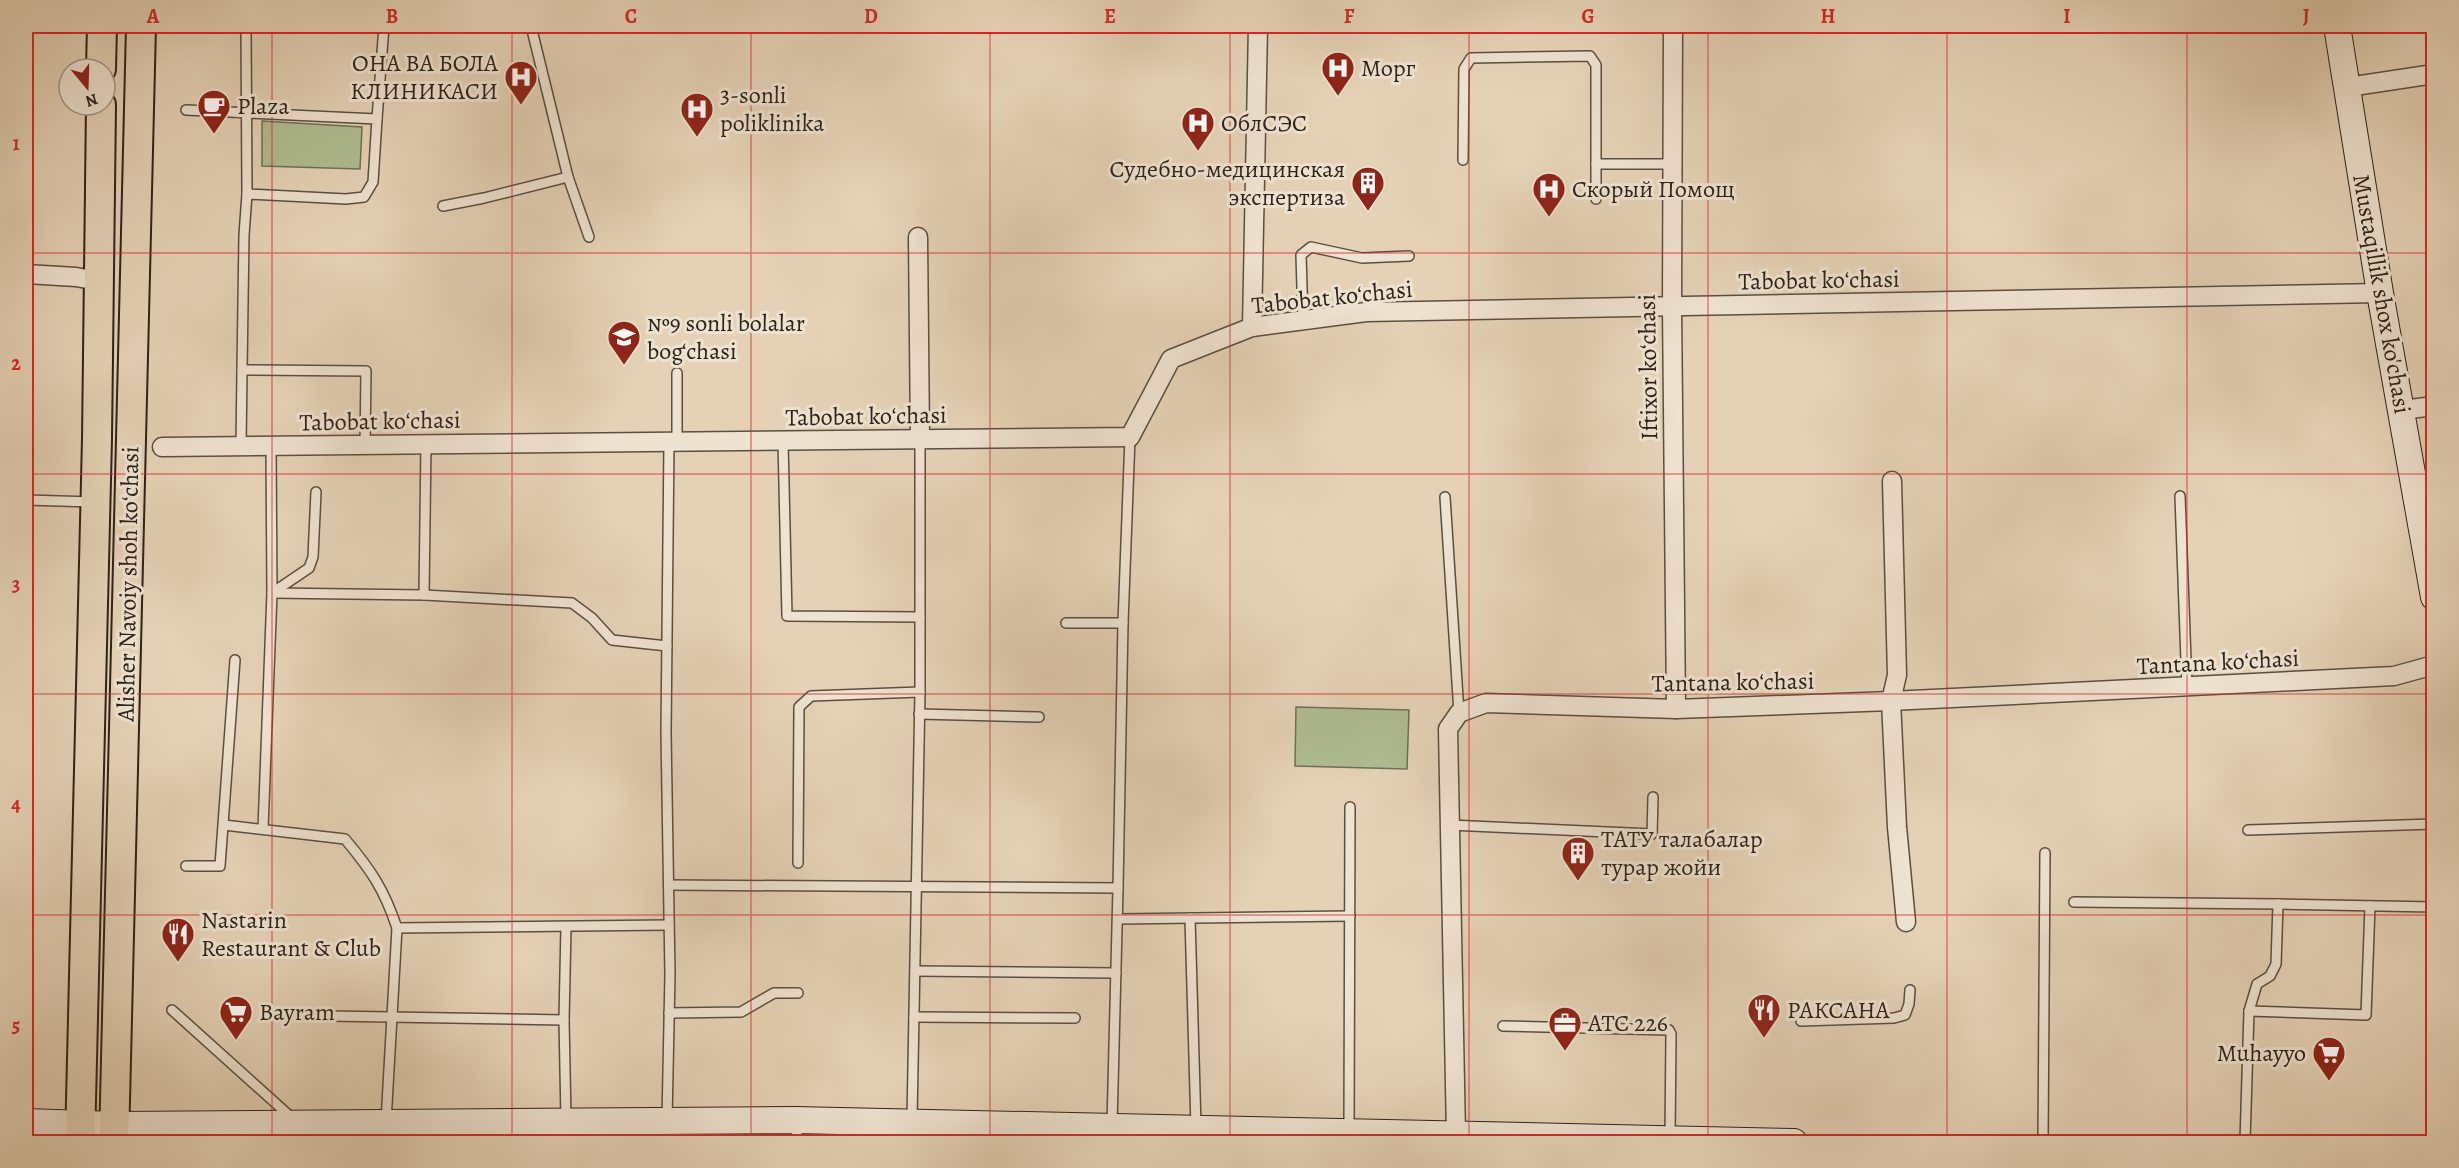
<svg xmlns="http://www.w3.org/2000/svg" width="2459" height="1168" viewBox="0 0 2459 1168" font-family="Alegreya,serif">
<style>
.green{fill:#afbd92;stroke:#6e7056;stroke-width:1.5}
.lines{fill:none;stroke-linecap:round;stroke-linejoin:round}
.lane-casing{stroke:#5b4f41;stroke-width:12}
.street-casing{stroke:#5b4f41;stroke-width:21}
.secondary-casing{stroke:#2d231a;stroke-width:28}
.primary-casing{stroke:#2d231a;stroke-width:32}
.lane{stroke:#eee2d0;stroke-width:9}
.street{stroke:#eee2d0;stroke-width:18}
.secondary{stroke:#eee2d0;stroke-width:26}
.primary{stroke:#e5d2b6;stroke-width:28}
.grid{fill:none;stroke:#d62828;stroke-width:1.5;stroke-opacity:0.55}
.labels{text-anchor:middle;stroke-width:6;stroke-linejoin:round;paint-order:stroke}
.poi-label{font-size:24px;fill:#2d231a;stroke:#eee2d0;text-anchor:start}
.street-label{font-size:24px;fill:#2d231a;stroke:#eee2d0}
.neatline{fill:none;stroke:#d62828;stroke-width:2}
.grid-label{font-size:20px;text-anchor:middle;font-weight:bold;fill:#d62828}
</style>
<rect width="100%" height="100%" fill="#e5d2b6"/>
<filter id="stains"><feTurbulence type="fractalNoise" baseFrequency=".00333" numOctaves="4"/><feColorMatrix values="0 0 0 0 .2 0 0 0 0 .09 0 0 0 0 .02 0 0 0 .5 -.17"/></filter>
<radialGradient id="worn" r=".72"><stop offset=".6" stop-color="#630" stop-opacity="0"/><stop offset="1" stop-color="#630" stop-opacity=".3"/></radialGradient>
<g class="green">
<path d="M262 121 362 127 360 169 262 166Z"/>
<path d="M1296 707 1409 710 1407 769 1295 766Z"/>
</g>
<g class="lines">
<g class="lane-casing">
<g id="lane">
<path d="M2196 27 2212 26"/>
<path d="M186 110 377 119 373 182 364 197 346 199 247 194 246 26"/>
<path d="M377 119 384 26"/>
<path d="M1463 160 1464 69 1471 58 1590 56 1596 65V199"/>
<path d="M1596 164H1673"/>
<path d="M568 177 589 237"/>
<path d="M443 206 484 198 568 177 531 26"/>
<path d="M1303 319 1301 255 1311 247 1362 258 1409 256"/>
<path d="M242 370 244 235 247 194"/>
<path d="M783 441 787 616 920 617"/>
<path d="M677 442V373"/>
<path d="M241 446 242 370 366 371 365 445"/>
<path d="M271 446 272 593 424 595 572 603 592 618 612 640 667 646"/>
<path d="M2180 496 2187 688"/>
<path d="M1445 497 1459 713"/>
<path d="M26 500 93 502"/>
<path d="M424 595 426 444"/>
<path d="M1066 623H1123L1118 888"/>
<path d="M1123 623 1130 437"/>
<path d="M919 714 1039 717"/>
<path d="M224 825 345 839C371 870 384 889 397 928L386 1122"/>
<path d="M1450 825 1652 834 1653 797"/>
<path d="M263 829 272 593 309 568 313 557 316 492"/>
<path d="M2248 830 2434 824"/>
<path d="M798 863 799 707 811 696 920 692"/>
<path d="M186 866H220L235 660"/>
<path d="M669 885 1118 888 1112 1125"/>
<path d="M2074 902 2278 904 2276 964 2270 976 2257 984 2249 1011 2245 1142"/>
<path d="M2278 904 2434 907"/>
<path d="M1190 918 1196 1127"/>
<path d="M1118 919 1350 916"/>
<path d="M397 928 669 925"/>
<path d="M915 971 1116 973"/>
<path d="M172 1010 292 1118"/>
<path d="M2249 1011 2366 1015 2370 906"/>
<path d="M669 1013 741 1012 774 993H798"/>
<path d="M329 1016 564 1020"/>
<path d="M914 1017 1075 1018"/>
<path d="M1801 1021 1894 1018 1905 1015 1909 1004 1910 990"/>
<path d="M1503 1026 1669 1030 1671 1034 1670 1138"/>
<path d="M566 1119 564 1020 566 927"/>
<path d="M667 1120 670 974 666 733 669 442"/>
<path d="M912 1120 920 692V439"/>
<path d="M795 1121 798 1142"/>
<path d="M1349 1130 1350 807"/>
<path d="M307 1142V1124"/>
<path d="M457 1142 458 1125"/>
<path d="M2043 1142 2045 853"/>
</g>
</g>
<g class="street-casing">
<g id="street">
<path d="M1673 26 1672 307 1676 709"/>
<path d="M2348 87 2434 74"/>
<path d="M918 237 920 439"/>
<path d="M26 274 76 277 98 281"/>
<path d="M1252 327 1258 26"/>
<path d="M2402 410 2434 406"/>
<path d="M162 447 1130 437 1171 359 1252 327 1366 312 2380 293"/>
<path d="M1892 481 1897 675 1891 701 1897 827 1906 922"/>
<path d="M1456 1135 1448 729 1459 713 1486 703 1676 709 1891 701 2394 676 2434 665"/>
</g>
</g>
<g class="secondary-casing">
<g id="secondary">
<path d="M2337 26 2380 293 2434 597"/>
<path d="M26 1122 115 1125 795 1120 1794 1142"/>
</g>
</g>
<g class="primary-casing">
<g id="primary">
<path d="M101 69 102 26"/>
<path d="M80 1142 97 439 101 105"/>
<path d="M114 1142 141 26"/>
</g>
</g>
<use href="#lane" class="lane"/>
<use href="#street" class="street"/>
<use href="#secondary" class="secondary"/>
<use href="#primary" class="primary"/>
</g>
<path class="grid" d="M272 26V1142M512 26V1142M751 26V1142M990 26V1142M1230 26V1142M1469 26V1142M1708 26V1142M1947 26V1142M2187 26V1142M26 253H2434M26 474H2434M26 694H2434M26 915H2434"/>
<defs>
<g id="hospital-pin" transform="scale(1.725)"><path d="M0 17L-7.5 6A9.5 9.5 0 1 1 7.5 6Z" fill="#8f2418" stroke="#eee2d0"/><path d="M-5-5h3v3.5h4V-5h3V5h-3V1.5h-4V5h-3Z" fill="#fff"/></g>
<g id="cafe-pin" transform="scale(1.725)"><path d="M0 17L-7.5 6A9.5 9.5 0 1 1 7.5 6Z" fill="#8f2418" stroke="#eee2d0"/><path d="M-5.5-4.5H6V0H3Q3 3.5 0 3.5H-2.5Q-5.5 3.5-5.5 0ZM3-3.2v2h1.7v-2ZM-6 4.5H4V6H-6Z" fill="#fff"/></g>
<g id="building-pin" transform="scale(1.725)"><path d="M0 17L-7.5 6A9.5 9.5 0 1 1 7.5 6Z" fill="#8f2418" stroke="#eee2d0"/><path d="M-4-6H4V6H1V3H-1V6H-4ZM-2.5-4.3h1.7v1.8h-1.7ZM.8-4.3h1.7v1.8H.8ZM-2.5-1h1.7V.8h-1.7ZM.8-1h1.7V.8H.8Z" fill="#fff"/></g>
<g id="school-pin" transform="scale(1.725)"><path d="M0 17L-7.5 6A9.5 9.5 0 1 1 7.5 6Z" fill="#8f2418" stroke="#eee2d0"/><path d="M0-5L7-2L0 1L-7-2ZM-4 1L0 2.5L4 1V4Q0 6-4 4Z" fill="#fff"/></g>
<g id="restaurant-pin" transform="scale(1.725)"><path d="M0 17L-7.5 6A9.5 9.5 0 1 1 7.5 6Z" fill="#8f2418" stroke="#eee2d0"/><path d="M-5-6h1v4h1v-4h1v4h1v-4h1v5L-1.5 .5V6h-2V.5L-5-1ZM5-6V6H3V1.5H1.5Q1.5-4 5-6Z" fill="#fff"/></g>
<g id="supermarket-pin" transform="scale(1.725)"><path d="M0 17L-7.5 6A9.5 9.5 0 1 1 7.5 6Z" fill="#8f2418" stroke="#eee2d0"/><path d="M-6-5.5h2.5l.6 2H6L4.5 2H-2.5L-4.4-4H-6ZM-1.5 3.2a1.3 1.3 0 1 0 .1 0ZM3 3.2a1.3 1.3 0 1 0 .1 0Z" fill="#fff"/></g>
<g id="office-pin" transform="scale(1.725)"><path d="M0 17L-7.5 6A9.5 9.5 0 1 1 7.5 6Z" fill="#8f2418" stroke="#eee2d0"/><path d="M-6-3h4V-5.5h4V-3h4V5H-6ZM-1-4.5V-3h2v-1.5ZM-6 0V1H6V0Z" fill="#fff"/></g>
</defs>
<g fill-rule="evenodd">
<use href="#hospital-pin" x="1338" y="68"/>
<use href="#hospital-pin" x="521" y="77"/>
<use href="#cafe-pin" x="214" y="106"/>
<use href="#hospital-pin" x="697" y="109"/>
<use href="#hospital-pin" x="1198" y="123"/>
<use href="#building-pin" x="1368" y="183"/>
<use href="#hospital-pin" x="1549" y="189"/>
<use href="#school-pin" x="624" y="337"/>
<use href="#building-pin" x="1578" y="853"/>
<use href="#restaurant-pin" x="178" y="934"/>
<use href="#restaurant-pin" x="1764" y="1010"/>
<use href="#supermarket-pin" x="236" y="1012"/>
<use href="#office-pin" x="1565" y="1023"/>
<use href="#supermarket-pin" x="2329" y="1053"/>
</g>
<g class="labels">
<g class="poi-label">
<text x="498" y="71" text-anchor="end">ОНА ВА БОЛА<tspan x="498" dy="28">КЛИНИКАСИ</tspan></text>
<text x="1361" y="76">Морг</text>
<text x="720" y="103">3-sonli<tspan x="720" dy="28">poliklinika</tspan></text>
<text x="237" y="114">Plaza</text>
<text x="1221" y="131">ОблСЭС</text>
<text x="1345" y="177" text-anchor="end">Судебно-медицинская<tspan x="1345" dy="28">экспертиза</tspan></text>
<text x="1572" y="197">Скорый Помощ</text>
<text x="647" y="331">№9 sonli bolalar<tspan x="647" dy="28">bog‘chasi</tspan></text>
<text x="1601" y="847">ТАТУ талабалар<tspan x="1601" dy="28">турар жойи</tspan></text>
<text x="201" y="928">Nastarin<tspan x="201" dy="28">Restaurant &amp; Club</tspan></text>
<text x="1787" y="1018">РАКСАНА</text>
<text x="259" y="1020">Bayram</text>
<text x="1588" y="1031">АТС 226</text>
<text x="2306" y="1061" text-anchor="end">Muhayyo</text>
</g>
<g class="street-label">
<text transform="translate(1819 280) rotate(-1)" y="8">Tabobat koʻchasi</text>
<text transform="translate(2382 294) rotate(80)" y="8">Mustaqillik shox ko'chasi</text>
<text transform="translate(1332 297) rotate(-6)" y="8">Tabobat koʻchasi</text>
<text transform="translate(1648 367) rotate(-91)" y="8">Iftixor koʻchasi</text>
<text transform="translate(866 416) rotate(-1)" y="8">Tabobat koʻchasi</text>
<text transform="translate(380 421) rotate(-1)" y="8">Tabobat koʻchasi</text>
<text transform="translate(128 584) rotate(-89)" y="8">Alisher Navoiy shoh koʻchasi</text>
<text transform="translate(2218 662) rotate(-3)" y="8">Tantana koʻchasi</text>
<text transform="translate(1733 682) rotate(-1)" y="8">Tantana koʻchasi</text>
</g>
</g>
<rect width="2459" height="1168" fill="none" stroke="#e5d2b6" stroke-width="66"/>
<g transform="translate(87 87) rotate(161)"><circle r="28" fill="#eee2d0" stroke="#a19687" stroke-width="1.5"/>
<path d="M0-4.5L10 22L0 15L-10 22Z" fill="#8f2418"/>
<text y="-9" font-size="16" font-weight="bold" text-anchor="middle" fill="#2d231a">N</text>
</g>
<rect x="33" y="33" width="2393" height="1102" class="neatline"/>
<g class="grid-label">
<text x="153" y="23">A</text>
<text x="392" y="23">B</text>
<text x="631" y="23">C</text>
<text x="871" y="23">D</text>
<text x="1110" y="23">E</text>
<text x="1349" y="23">F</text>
<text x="1588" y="23">G</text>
<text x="1828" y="23">H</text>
<text x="2067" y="23">I</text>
<text x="2306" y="23">J</text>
<text x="16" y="150">1</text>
<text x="16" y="370">2</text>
<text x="16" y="591">3</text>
<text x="16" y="811">4</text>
<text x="16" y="1032">5</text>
</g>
<rect width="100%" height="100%" filter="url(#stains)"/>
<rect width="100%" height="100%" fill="url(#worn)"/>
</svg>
